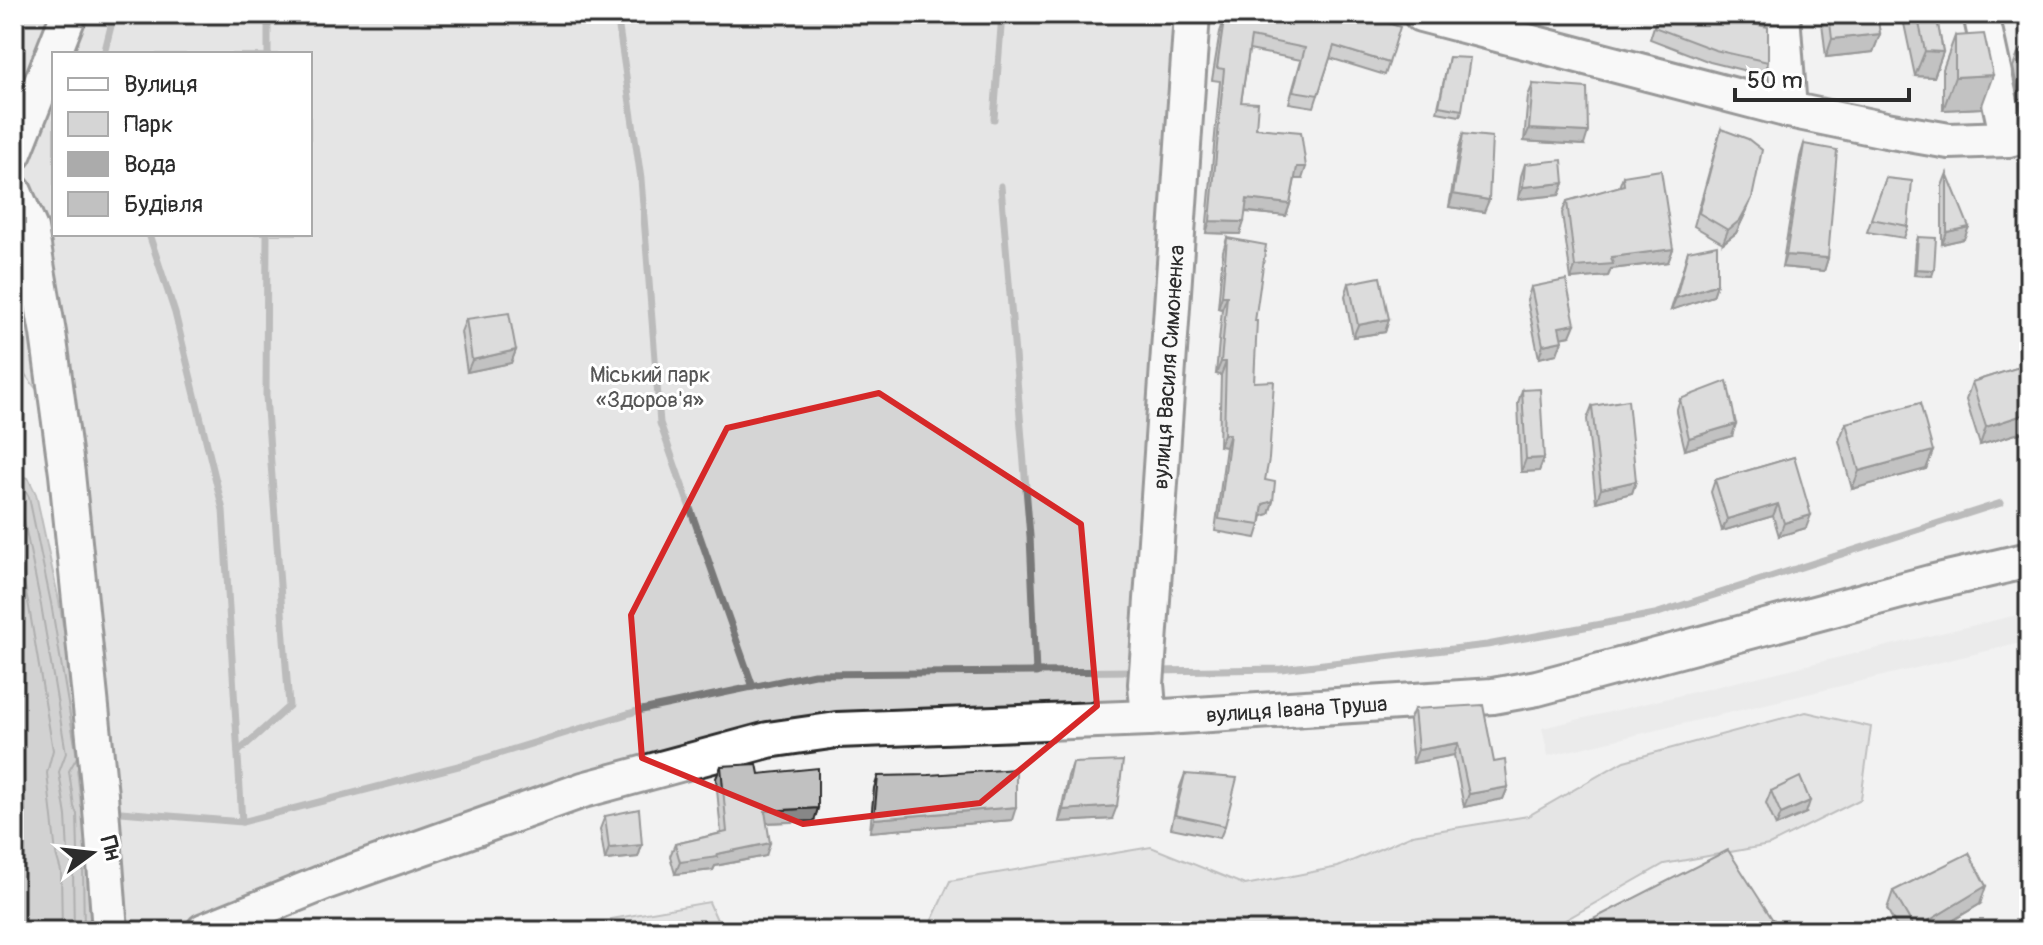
<svg xmlns="http://www.w3.org/2000/svg" width="2043" height="945" viewBox="0 0 2043 945" font-family="Pangolin,sans-serif">
<style>
.built{fill:#e3e3e3}
.green{fill:#d5d5d5;stroke:#808080;stroke-width:2;fill-rule:evenodd}
.water{fill:#ababab;stroke:#787878;stroke-width:2}
.lines{fill:none;stroke-linecap:round;stroke-linejoin:round}
.shore{stroke:#5e5e5e;stroke-width:2}
.stream{stroke:#787878;stroke-width:7}
.minor-casing{stroke:#2b2b2b;stroke-width:40}
.minor{stroke:#fff;stroke-width:34}
.wall{fill:#a6a6a6;stroke:#2b2b2b;stroke-width:2}
.shaded-wall{fill:#878787;stroke:#2b2b2b;stroke-width:2}
.building{fill:#c1c1c1;stroke:#2b2b2b;stroke-width:2}
.marked{fill:none;stroke:#d62828;stroke-width:6;stroke-linejoin:round}
.labels{text-anchor:middle;stroke-width:6;stroke-linejoin:round;paint-order:stroke}
.street-label{font-size:22px;fill:#2b2b2b;stroke:#fff}
.park-label{font-size:22px;fill:#565656;stroke:#fff}
</style>
<rect width="100%" height="100%" fill="#f2f2f2"/>
<filter id="ink" filterUnits="userSpaceOnUse"><feTurbulence type="fractalNoise" baseFrequency=".0125" numOctaves="2"/><feDisplacementMap in="SourceGraphic" scale="16" xChannelSelector="R" yChannelSelector="G"/><feConvolveMatrix kernelMatrix="1 2 1 2 8 2 1 2 1" color-interpolation-filters="sRGB"/></filter>
<g filter="url(#ink)">
<path class="built" d="M2029 612V641L1548 756 1542 728Z"/>
<g class="green">
<path d="M14 14H1192L1149 718 768 740 204 931H110L47 403 14 360ZM54 54H310V234H54Z"/>
<path d="M1806 712 1871 727 1861 799 1769 845 1664 864 1546 931 1409 929 1398 931H927L950 881 1151 847 1245 885 1338 867 1412 835 1528 816 1624 761Z"/>
<path d="M709 902 722 931H613L611 919Z"/>
</g>
<path class="water" d="M14 475 28 478 36 494 59 601 86 764 77 770 81 806 91 809 92 816 84 819 86 851 91 866V931H14Z"/>
<g class="lines">
<g class="shore">
<path d="M14 483 23 486 29 497 51 603 77 757 69 771 74 807 77 814 78 852 83 867 84 931"/>
<path d="M14 493 20 501 41 605 66 753 59 772 66 816 68 853 73 869 74 931"/>
<path d="M14 533 29 607 53 750 47 773 56 854 61 871 62 931"/>
</g>
<g class="stream">
<path d="M617 14 641 179 660 423 753 687"/>
<path d="M104 54 114 14"/>
<path d="M268 54V14"/>
<path d="M994 119 1002 14"/>
<path d="M1001 186 1030 536 1036 673"/>
<path d="M149 234 175 313 223 510 242 822"/>
<path d="M1156 671 1281 669 1487 645 1655 614 2001 503"/>
<path d="M238 752 289 706 266 396 267 234"/>
<path d="M121 812 242 822 466 764 637 711 814 674 1136 671"/>
</g>
<g class="minor-casing">
<g id="minor">
<path d="M1421 14 1789 110 1886 130 1949 141 2008 139 2029 134"/>
<path d="M1782 14 1789 110"/>
<path d="M1981 14 2008 139"/>
<path d="M14 153 69 14"/>
<path d="M14 192 30 229 48 333 67 474 100 795 110 931"/>
<path id="s1" d="M1149 718 1146 684 1148 658 1192 14"/>
<path id="s2" d="M204 931 325 882 583 790 768 740 837 730 1149 718 1493 696 1537 688 1930 583 2029 560"/>
</g>
</g>
<use href="#minor" class="minor"/>
</g>
<g class="wall">
<path d="M1231 14 1389 63 1385 75 1330 58 1314 107 1289 103 1301 60 1249 50 1241 102 1256 128 1302 179H1295L1290 204 1286 216 1245 212 1240 234 1206 233 1220 81 1212 80 1220 32 1224 20Z"/>
<path d="M1535 14H1554L1553 19Z"/>
<path d="M1658 14 1718 17 1768 62 1763 75 1710 62 1650 39Z"/>
<path d="M1821 14H1877L1880 34 1873 52 1826 57Z"/>
<path d="M1902 14H1936L1943 52 1934 77 1915 76Z"/>
<path d="M2029 29V108L2022 111 2013 67 2019 51 2029 47Z"/>
<path d="M1955 36 1981 108 1943 110V69Z"/>
<path d="M1449 57 1462 110 1460 116 1437 112Z"/>
<path d="M1533 84 1584 145 1524 141 1528 96Z"/>
<path d="M1721 129 1747 210 1736 233 1723 243 1694 226Z"/>
<path d="M1463 134 1484 212 1449 207 1459 147Z"/>
<path d="M1804 144 1828 258 1824 271 1782 267 1800 157Z"/>
<path d="M1525 164 1564 183 1559 195 1518 199 1521 176Z"/>
<path d="M1947 173 1964 239 1942 244V186Z"/>
<path d="M1623 176 1673 249 1668 262 1611 269 1608 276 1571 279 1562 213 1567 201 1619 187Z"/>
<path d="M1886 178 1908 226 1904 238 1867 232Z"/>
<path d="M1918 237 1932 276 1914 275 1916 244Z"/>
<path d="M1227 238 1255 321 1254 382 1265 480 1273 501 1269 514 1262 516 1260 525 1256 538 1215 531 1226 447 1219 446 1221 375 1216 374 1222 309 1218 308 1223 251Z"/>
<path d="M1688 251 1717 284 1713 296 1671 310Z"/>
<path d="M1349 283 1389 319 1385 332 1353 337 1345 296Z"/>
<path d="M1531 287 1570 336 1561 338 1557 354 1539 358 1527 300Z"/>
<path d="M466 319 516 350 511 363 467 372 461 332Z"/>
<path d="M2029 364V430L1980 445 1966 400 1972 382Z"/>
<path d="M1522 390 1544 458 1539 471 1521 472 1518 403Z"/>
<path d="M1680 399 1732 436 1685 450 1676 412Z"/>
<path d="M1592 406 1636 481 1632 493 1596 502 1587 419Z"/>
<path d="M1846 423 1933 451 1926 469 1852 489 1839 441Z"/>
<path d="M1794 457 1806 528 1779 536 1773 516 1722 531 1711 492 1715 480Z"/>
<path d="M1414 709 1494 762 1508 787 1503 799 1464 807 1454 755 1413 763 1409 721Z"/>
<path d="M1073 763 1112 819 1059 822 1068 776Z"/>
<path d="M721 766 759 774 818 808 814 821 767 823 766 856 715 866 713 870 675 874 670 856 675 844 721 833 716 778Z"/>
<path d="M1185 774 1225 826 1220 838 1171 828 1180 787Z"/>
<path d="M878 776 1012 820 870 832 874 788Z"/>
<path d="M1771 791 1806 813 1776 826 1766 803Z"/>
<path d="M605 816 642 845 638 857 605 860 600 829Z"/>
<path d="M1893 891 1980 904 1935 931H1899L1887 909Z"/>
</g>
<g class="shaded-wall">
<path d="M1880 34 1873 52 1826 57 1832 39Z"/>
<path d="M1925 51 1943 52 1934 77 1915 76Z"/>
<path d="M1993 75 1981 108 1943 110 1955 77Z"/>
<path d="M2029 94V108L2022 111 2028 94Z"/>
<path d="M1529 129 1588 132 1584 145 1524 141Z"/>
<path d="M1297 167H1306L1302 179H1293Z"/>
<path d="M1564 183 1559 195 1518 199 1523 187Z"/>
<path d="M1453 194 1489 200 1484 212 1449 207Z"/>
<path d="M1752 198 1747 210 1736 233 1723 243 1728 230Z"/>
<path d="M1247 199 1290 204 1286 216 1242 211Z"/>
<path d="M1210 221 1244 222 1240 234 1206 233Z"/>
<path d="M1969 227 1964 239 1942 244 1947 232Z"/>
<path d="M1673 249 1668 262 1611 269 1608 276 1571 279 1575 267 1611 257Z"/>
<path d="M1786 255 1828 258 1824 271 1782 267Z"/>
<path d="M1916 269 1934 270 1932 276 1914 275Z"/>
<path d="M1717 284 1713 296 1671 310 1676 298Z"/>
<path d="M1222 296H1227L1222 309 1218 308Z"/>
<path d="M1389 319 1385 332 1353 337 1358 325Z"/>
<path d="M1575 324 1570 336 1554 339 1559 327Z"/>
<path d="M1562 341 1557 354 1539 358 1543 345Z"/>
<path d="M516 350 511 363 467 372 472 360Z"/>
<path d="M1221 362H1226L1221 375 1216 374Z"/>
<path d="M2029 413V430L1980 445 1986 427Z"/>
<path d="M1736 424 1732 436 1685 450 1689 438Z"/>
<path d="M1224 434H1230L1226 447 1219 446Z"/>
<path d="M1933 451 1926 469 1852 489 1859 471Z"/>
<path d="M1544 458 1539 471 1521 472 1526 459Z"/>
<path d="M1636 481 1632 493 1596 502 1601 489Z"/>
<path d="M1273 501 1269 514 1259 517 1263 504Z"/>
<path d="M1778 504 1773 516 1722 531 1727 519Z"/>
<path d="M1811 515 1806 528 1779 536 1784 523Z"/>
<path d="M1458 743 1454 755 1413 763 1418 750Z"/>
<path d="M1508 787 1503 799 1464 807 1469 794Z"/>
<path d="M1810 801 1806 813 1776 826 1781 814Z"/>
<path d="M1117 806 1112 819 1059 822 1063 810Z"/>
<path d="M1016 807 1012 820 870 832 874 819Z"/>
<path d="M818 808 814 821 760 823 765 811Z"/>
<path d="M770 843 766 856 715 866 713 870 675 874 680 862Z"/>
<path d="M642 845 638 857 605 860 609 848Z"/>
<path d="M1986 886 1980 904 1935 931H1914L1915 929Z"/>
<path d="M1773 920 1769 931H1751Z"/>
</g>
<g class="building">
<path d="M1231 14H1361L1400 27 1389 63 1334 46 1318 95 1293 91 1305 48 1251 37 1241 102 1258 103 1256 128 1301 132 1306 167H1297L1290 204 1247 199 1244 222 1210 221 1224 69 1217 68 1224 20Z"/>
<path d="M1658 14H1718V17L1768 27V62L1715 50 1654 27Z"/>
<path d="M1829 14H1877L1880 34 1832 39Z"/>
<path d="M1917 14H1936L1943 52 1925 51Z"/>
<path d="M1984 34 1993 75 1955 77V36Z"/>
<path d="M2029 47V94H2028L2019 51Z"/>
<path d="M1449 57 1470 58 1462 110 1439 106Z"/>
<path d="M1533 84 1587 88 1588 132 1529 129Z"/>
<path d="M1721 129 1748 139 1762 150 1752 198 1740 220 1728 230 1699 213Z"/>
<path d="M1463 134 1492 137 1489 200 1453 194Z"/>
<path d="M1804 144 1837 150 1828 258 1786 255Z"/>
<path d="M1562 160 1564 183 1523 187 1525 164Z"/>
<path d="M1661 170 1673 249 1611 257 1613 264 1575 267 1567 201 1624 185 1623 176Z"/>
<path d="M1947 173 1969 227 1947 232Z"/>
<path d="M1886 178 1912 181 1908 226 1871 219Z"/>
<path d="M1918 237 1936 238 1934 270 1916 269Z"/>
<path d="M1227 238 1266 245 1255 321H1257L1254 382 1274 381 1269 459 1265 480 1275 482 1273 501 1263 504 1260 525 1219 519 1230 434H1224L1226 362H1221L1227 296H1222Z"/>
<path d="M1717 245V284L1676 298 1688 251Z"/>
<path d="M1380 277 1389 319 1358 325 1349 283Z"/>
<path d="M1566 280 1575 324 1559 327 1562 341 1543 345 1531 287Z"/>
<path d="M509 313 516 350 472 360 466 319Z"/>
<path d="M2029 364V413L1986 427 1972 382Z"/>
<path d="M1727 381 1736 424 1689 438 1680 399Z"/>
<path d="M1540 389 1544 458 1526 459 1522 390Z"/>
<path d="M1628 400 1636 481 1601 489 1592 406Z"/>
<path d="M1920 403 1933 451 1859 471 1846 423Z"/>
<path d="M1794 457 1811 515 1784 523 1778 504 1727 519 1715 480Z"/>
<path d="M1483 705 1494 762 1505 760 1508 787 1469 794 1458 743 1418 750 1414 709Z"/>
<path d="M1123 761 1117 806 1063 810 1073 763Z"/>
<path d="M757 764 759 774 818 768V808L765 811 770 843 717 854 718 857 680 862 675 844 727 832 721 766Z"/>
<path d="M1016 769V807L874 819 878 776 929 775Z"/>
<path d="M1185 774 1237 778 1225 826 1175 815Z"/>
<path d="M1800 777 1810 801 1781 814 1771 791Z"/>
<path d="M639 809 642 845 609 848 605 816Z"/>
<path d="M1728 850 1773 920 1751 931 1572 930Z"/>
<path d="M1969 853 1986 886 1915 929 1893 891Z"/>
</g>
</g>
<path d="M0 0H2043V945H0ZM879 393 1081 524 1097 706 980 803 803 824 642 758 631 615 727 428Z" fill="#f2f2f2" fill-opacity=".55" fill-rule="evenodd"/>
<path class="marked" d="M879 393 1081 524 1097 706 980 803 803 824 642 758 631 615 727 428Z"/>
<g class="labels">
<g class="street-label">
<text dy="8" stroke="none"><textPath href="#s1" startOffset="352">вулиця Василя Симоненка</textPath></text>
<text dy="8" stroke="none"><textPath href="#s2" startOffset="1126">вулиця Івана Труша</textPath></text>
</g>
<g class="park-label">
<text x="650" y="382">Міський парк<tspan x="650" dy="25">«Здоров'я»</tspan></text>
</g>
</g>
<rect width="2043" height="945" fill="none" stroke="#fff" stroke-width="48"/>
<rect x="24" y="24" width="1995" height="897" fill="none" stroke="#2b2b2b" stroke-width="3" filter="url(#ink)"/>
<rect x="52" y="52" width="260" height="184" fill="#ffffff" stroke="#aaaaaa" stroke-width="2"/>
<rect x="68" y="78" width="40" height="12" fill="#ffffff" stroke="#aaaaaa" stroke-width="2"/>
<text x="124" y="92" font-size="24" fill="#2b2b2b">Вулиця</text>
<rect x="68" y="112" width="40" height="24" fill="#d5d5d5" stroke="#aaaaaa" stroke-width="2"/>
<text x="124" y="132" font-size="24" fill="#2b2b2b">Парк</text>
<rect x="68" y="152" width="40" height="24" fill="#ababab" stroke="#aaaaaa" stroke-width="2"/>
<text x="124" y="172" font-size="24" fill="#2b2b2b">Вода</text>
<rect x="68" y="192" width="40" height="24" fill="#c1c1c1" stroke="#aaaaaa" stroke-width="2"/>
<text x="124" y="212" font-size="24" fill="#2b2b2b">Будівля</text>
<g transform="translate(92 853) rotate(75)" stroke="#ffffff" stroke-width="6" paint-order="stroke">
<path d="M0-6L14 30L0 20L-14 30Z" fill="#2b2b2b"/>
<text y="-12" font-size="22" font-weight="bold" text-anchor="middle" fill="#2b2b2b">Пн</text>
</g>
<path d="M1735 88v12h174v-12" fill="none" stroke="#2b2b2b" stroke-width="4"/>
<text x="1747" y="88" font-size="24" fill="#2b2b2b" stroke="#ffffff" stroke-width="6" paint-order="stroke">50 m</text>
</svg>
